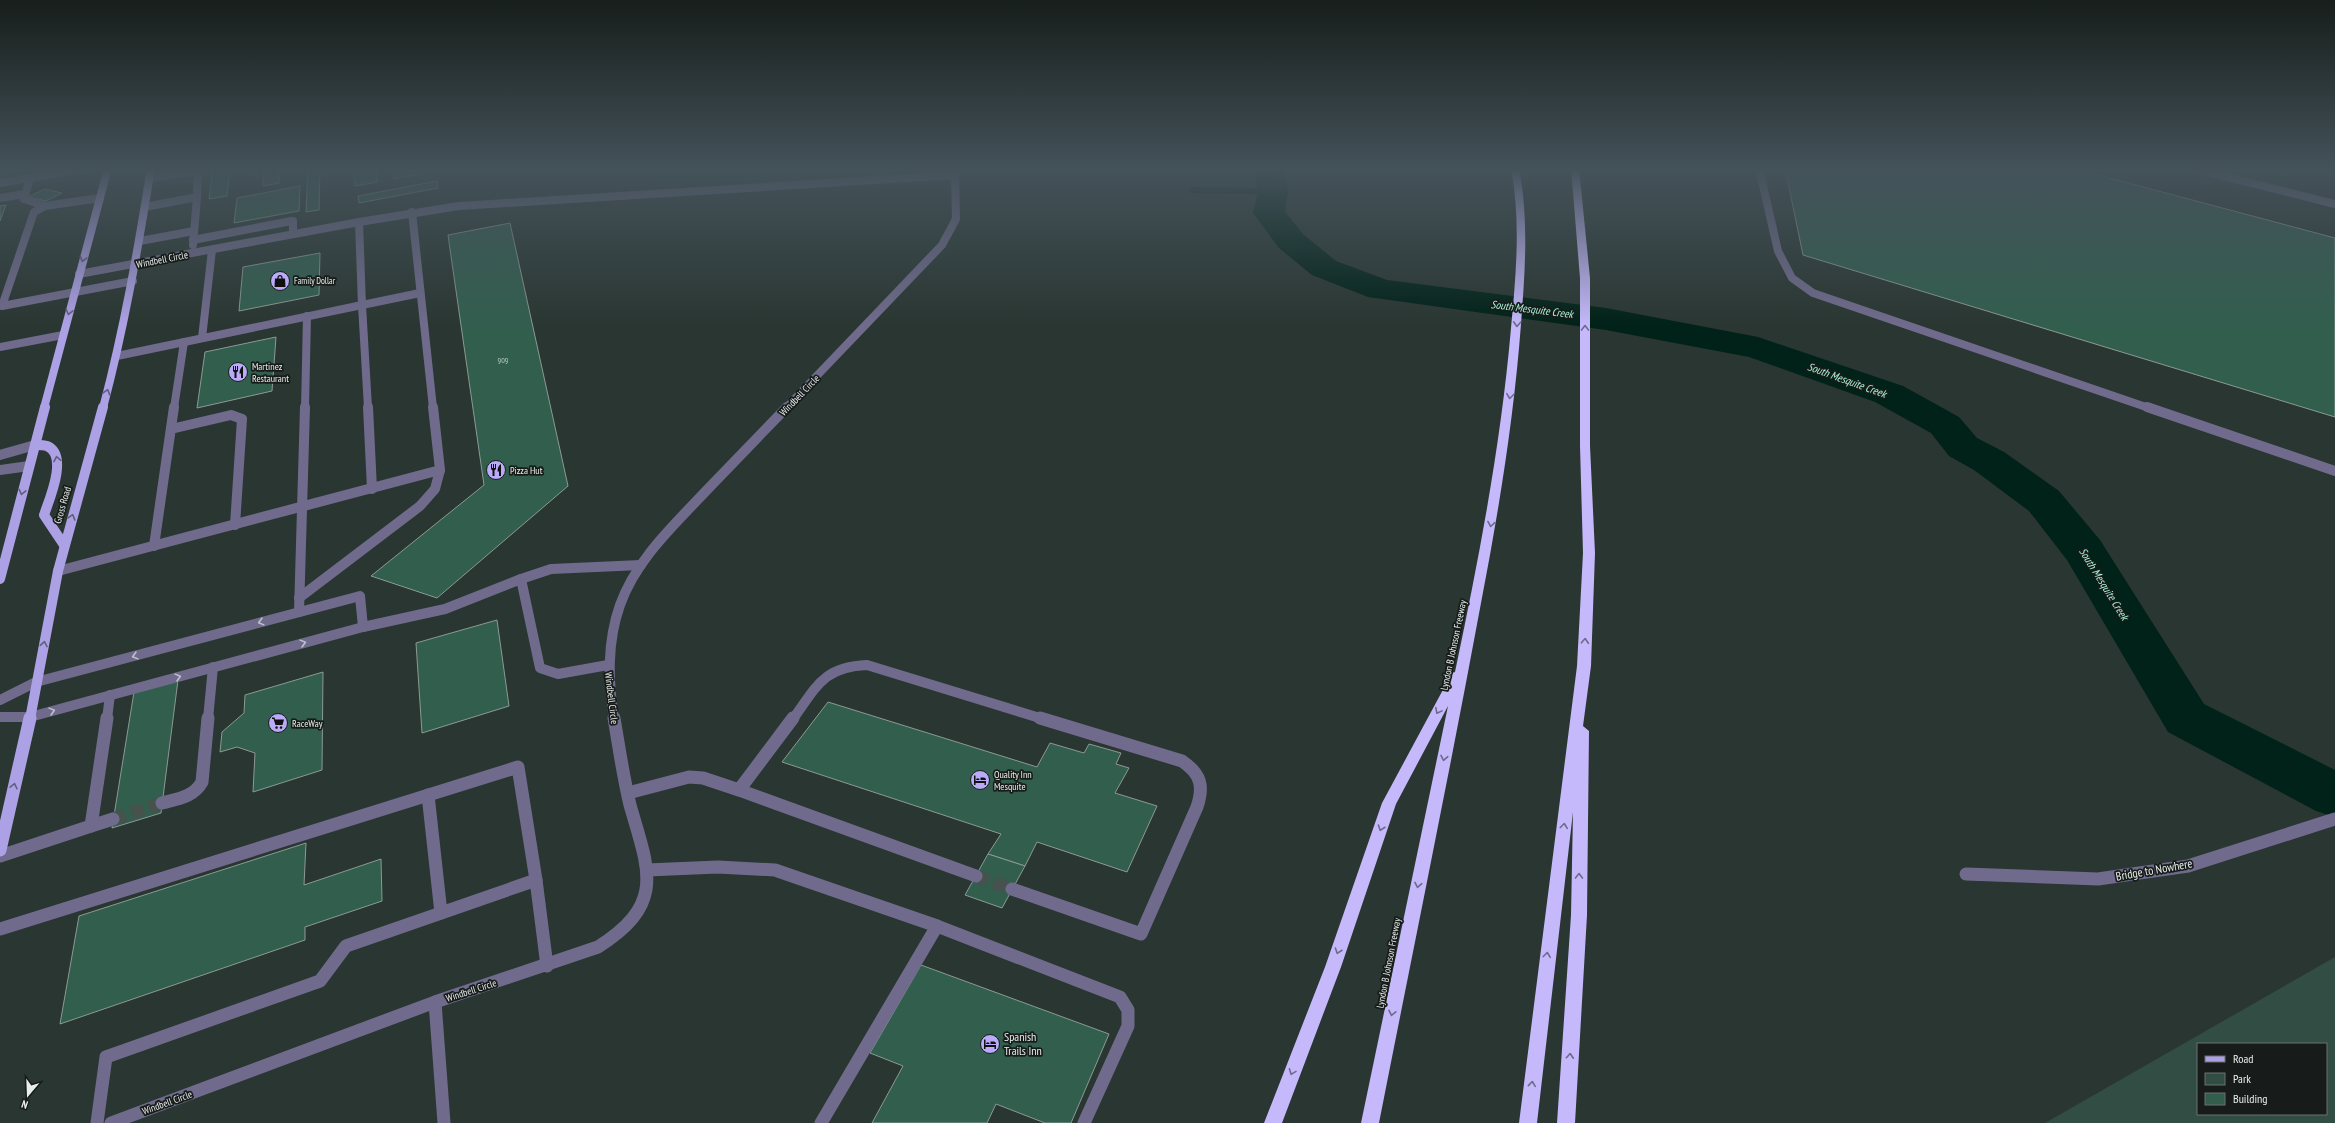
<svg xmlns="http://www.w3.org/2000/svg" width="2335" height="1123" viewBox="0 0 2335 1123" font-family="'PT Sans Narrow',sans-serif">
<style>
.green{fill:#324d43;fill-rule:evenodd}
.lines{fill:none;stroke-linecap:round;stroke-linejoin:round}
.stream{stroke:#012218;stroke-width:6}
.river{fill:#012218;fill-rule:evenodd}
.building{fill:#325e4e;stroke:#8c9a94}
.minor-tunnel{stroke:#46524d;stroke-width:13;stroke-dasharray:13 6;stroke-linecap:butt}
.minor-far2{stroke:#706b8c;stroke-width:8}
.minor-far1{stroke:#706b8c;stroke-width:10}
.minor{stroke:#706b8c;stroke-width:13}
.major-far2{stroke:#ada1e6;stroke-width:8}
.major-far1{stroke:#ada1e6;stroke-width:10}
.major{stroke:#ada1e6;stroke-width:13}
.highway{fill:#c5b9fc;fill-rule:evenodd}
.oneway{stroke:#625e80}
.oneway2{stroke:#6e6a8b}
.oneway3{stroke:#bdc0ca}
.labels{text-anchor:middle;stroke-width:3.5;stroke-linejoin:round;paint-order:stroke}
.number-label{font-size:8px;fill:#bacac4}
.far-poi-label{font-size:9px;fill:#e7eeeb;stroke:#171c1a;text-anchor:start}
.street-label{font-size:10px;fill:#e7eeeb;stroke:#171c1a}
.poi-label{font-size:10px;fill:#e7eeeb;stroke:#171c1a;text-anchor:start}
.water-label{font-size:11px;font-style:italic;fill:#a7f3d6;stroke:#171c1a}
.near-street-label{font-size:12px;fill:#e7eeeb;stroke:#171c1a}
.near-poi-label{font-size:12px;fill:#e7eeeb;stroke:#171c1a;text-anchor:start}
</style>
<rect width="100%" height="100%" fill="#2a3631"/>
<g class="green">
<path d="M0 168H44L0 176Z"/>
<path d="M2335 957V1123H2045ZM2198 1044H2326V1114H2198Z"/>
</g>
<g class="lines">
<path class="stream" d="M1192 190 1273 191"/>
<path class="river" d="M1254 168H1284L1288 191 1285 212 1303 234 1336 261 1387 280 1606 308 1758 337 1903 386 1959 417 1977 438 2004 452 2059 491 2100 540 2204 704 2335 770V817L2316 811 2168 732 2067 560 2029 511 1974 470 1949 456 1931 433 1875 402 1749 357 1606 330 1368 297 1312 275 1279 248 1253 213 1258 191Z"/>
</g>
<g class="building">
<path d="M213 168H230L227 196 209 199Z"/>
<path d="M264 168H279V183L263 186Z"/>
<path d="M308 168H320L319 210 306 212Z"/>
<path d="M354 168H376L377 182 355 186Z"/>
<path d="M393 168H419L420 174 394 179Z"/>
<path d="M1785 168H2072L2335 238V417L1803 255Z"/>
<path d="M437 181 438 188 359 203 358 196Z"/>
<path d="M300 186 299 211 234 223 237 198Z"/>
<path d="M45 189 62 193 46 201 28 197Z"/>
<path d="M6 205 0 221V206Z"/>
<path d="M510 223 568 486 437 598 371 576 484 485 448 235Z"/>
<path d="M320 253 319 295 239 311 243 267Z"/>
<path d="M276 337 272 391 197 408 205 352Z"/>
<path d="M497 620 509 706 422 733 416 643Z"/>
<path d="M323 672 322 770 253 792 255 753 237 747 220 752 222 732 244 713 245 695Z"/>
<path d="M178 680 161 813 112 828 134 692Z"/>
<path d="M828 702 1037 767 1050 743 1084 753 1089 744 1121 753 1116 764 1129 768 1115 793 1157 806 1127 872 1037 842 1025 866 988 854 1001 834 782 762Z"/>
<path d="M306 843 304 885 381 859 382 901 305 927V940L60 1024 79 916Z"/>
<path d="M988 854 1025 866 1002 908 965 895Z"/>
<path d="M921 965 1109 1034 1071 1123H1045L996 1104 987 1123H872L903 1066 870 1053Z"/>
</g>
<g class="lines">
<g class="minor-tunnel">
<path d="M113 819 162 803"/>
<path d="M976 876 1012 889"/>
</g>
<g class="minor-far2">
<path d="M1759 168 1778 251 1792 278 1813 293 2149 408"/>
<path d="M2191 168 2335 204"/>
<path d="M30 178 24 199 45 206"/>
<path d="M0 183 87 168"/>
<path d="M0 198 25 194"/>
<path d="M100 198 45 206 34 212 2 306 133 281"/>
<path d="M145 207 197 197 198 171 149 178"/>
<path d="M412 212 433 408"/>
<path d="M193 240 291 221H293V234"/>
<path d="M140 241 194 231"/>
<path d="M193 245 197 197"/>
<path d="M79 274 359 222 459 206 955 175 956 219 942 245 786 408"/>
<path d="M202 338 212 250"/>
<path d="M0 347 63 335"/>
<path d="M117 356 362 305 359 222"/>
<path d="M174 408 184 342"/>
<path d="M305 408 307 316"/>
<path d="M368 408 362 305 420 293"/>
</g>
<g class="minor-far1">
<path d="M368 407 372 489"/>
<path d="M2147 407 2335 471"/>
<path d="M171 429 231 415 242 419 235 525"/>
<path d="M0 455 35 445"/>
<path d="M0 470 29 466"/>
<path d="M154 546 174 407"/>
<path d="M58 571 440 470 433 407"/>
<path d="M299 598 420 506 435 489 440 470"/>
<path d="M299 612 305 407"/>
<path d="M363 627 445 609 521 579"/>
<path d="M608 665 558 674 540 668 521 579 551 569 641 565"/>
<path d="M0 700 36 682 360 596 363 627 30 717H0"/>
<path d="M107 719 110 695"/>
<path d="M208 719 213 667"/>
<path d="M614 719C608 680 607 642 620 605 636 560 673 526 705 492 732 464 760 435 787 407"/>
<path d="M793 719C817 686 823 667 867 665L1043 719"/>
</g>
<g class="minor">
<path d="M739 790 976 876"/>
<path d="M628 793 689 777 703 778 739 790 793 718"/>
<path d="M428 795 441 913"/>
<path d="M162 803C177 799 194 797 202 782L208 718"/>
<path d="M91 826 113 819"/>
<path d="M0 856 91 826 107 718"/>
<path d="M647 870 718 867 775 870 937 926 821 1123"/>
<path d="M1966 874 2098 879 2188 866 2335 819"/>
<path d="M536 880 547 966"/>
<path d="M1012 889 1141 934 1197 807C1204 786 1201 774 1182 761L1040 718"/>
<path d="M937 926 1120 997 1128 1010V1026L1084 1123"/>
<path d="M0 929 518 767 536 880 346 946 320 981 106 1057 97 1123"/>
<path d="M435 1002 444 1123"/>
<path d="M111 1123 435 1002 598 947C666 904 649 871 630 805 623 776 619 747 614 718"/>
</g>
<g class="major-far2">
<path d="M44 408 108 168"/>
<path d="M103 408C124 329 138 249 151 168"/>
</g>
<g class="major-far1">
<path d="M35 445C39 445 44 445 47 446 69 455 49 500 44 515L64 545"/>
<path d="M0 579 45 407"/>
<path d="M30 719 58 571 103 407"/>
</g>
<path class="major" d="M0 850 30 718"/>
<g class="highway">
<path d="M1511 168H1519C1529 220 1525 272 1521 324 1514 417 1499 510 1481 603 1449 776 1413 950 1379 1123H1361L1448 706 1396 804 1341 967 1282 1123H1264L1325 967 1382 803 1452 673 1455 672C1479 558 1501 444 1511 328 1516 275 1521 221 1511 168Z"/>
<path d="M1571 168H1579L1590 278V446L1595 553 1591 666 1583 726 1589 731 1587 915 1575 1123H1557L1571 915 1573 812 1537 1123H1519L1577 666 1583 553 1580 446V278Z"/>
</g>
</g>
<defs><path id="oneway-chevron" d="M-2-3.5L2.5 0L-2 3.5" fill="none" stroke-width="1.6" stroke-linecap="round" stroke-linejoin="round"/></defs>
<g class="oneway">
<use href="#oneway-chevron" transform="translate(83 259) rotate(105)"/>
<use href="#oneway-chevron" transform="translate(69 312) rotate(104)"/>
<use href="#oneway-chevron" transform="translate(107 392) rotate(-74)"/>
<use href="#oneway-chevron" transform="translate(57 459) rotate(-101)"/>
<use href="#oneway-chevron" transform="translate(22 492) rotate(104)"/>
<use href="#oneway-chevron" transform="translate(72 517) rotate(-74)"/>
<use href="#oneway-chevron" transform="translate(44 644) rotate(-79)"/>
<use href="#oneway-chevron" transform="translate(14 786) rotate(-77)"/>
</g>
<g class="oneway2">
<use href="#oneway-chevron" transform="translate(1517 324) rotate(93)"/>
<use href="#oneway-chevron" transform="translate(1585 328) rotate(-90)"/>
<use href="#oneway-chevron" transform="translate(1510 396) rotate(97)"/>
<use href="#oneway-chevron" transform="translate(1491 524) rotate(99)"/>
<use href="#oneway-chevron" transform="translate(1585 641) rotate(-87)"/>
<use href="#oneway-chevron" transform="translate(1438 711) rotate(118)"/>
<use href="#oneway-chevron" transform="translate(1444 758) rotate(101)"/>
<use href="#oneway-chevron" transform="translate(1564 826) rotate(-83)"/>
<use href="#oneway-chevron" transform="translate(1381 828) rotate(109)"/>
<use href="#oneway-chevron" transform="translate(1579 876) rotate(-89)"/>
<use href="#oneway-chevron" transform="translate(1418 885) rotate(101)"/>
<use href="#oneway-chevron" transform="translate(1338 951) rotate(109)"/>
<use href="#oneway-chevron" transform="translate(1547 955) rotate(-83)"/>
<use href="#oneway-chevron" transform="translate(1392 1013) rotate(102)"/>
<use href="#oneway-chevron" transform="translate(1570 1056) rotate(-86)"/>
<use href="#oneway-chevron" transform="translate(1292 1072) rotate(111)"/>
<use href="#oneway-chevron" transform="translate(1532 1084) rotate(-84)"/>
</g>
<g class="oneway3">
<use href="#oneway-chevron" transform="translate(261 622) rotate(165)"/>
<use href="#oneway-chevron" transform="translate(303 643) rotate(-15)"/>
<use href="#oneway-chevron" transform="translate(135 656) rotate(165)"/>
<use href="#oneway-chevron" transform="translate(178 677) rotate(-15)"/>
<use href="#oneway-chevron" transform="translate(52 711) rotate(-15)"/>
</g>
<linearGradient id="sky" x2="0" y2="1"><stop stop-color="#171e1b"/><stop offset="0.52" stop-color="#44525a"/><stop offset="1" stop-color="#44525a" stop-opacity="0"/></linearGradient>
<rect width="2335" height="326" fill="url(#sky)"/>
<defs>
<g id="shop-disc" transform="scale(1)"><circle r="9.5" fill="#b9abf7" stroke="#171c1a"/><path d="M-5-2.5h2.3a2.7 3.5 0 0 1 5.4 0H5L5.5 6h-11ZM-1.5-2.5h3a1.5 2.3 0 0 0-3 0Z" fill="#111"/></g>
<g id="restaurant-disc" transform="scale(1)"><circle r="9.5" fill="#b9abf7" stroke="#171c1a"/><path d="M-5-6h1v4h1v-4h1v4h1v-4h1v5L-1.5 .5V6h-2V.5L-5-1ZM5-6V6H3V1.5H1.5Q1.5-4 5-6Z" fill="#111"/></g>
<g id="supermarket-disc" transform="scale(1)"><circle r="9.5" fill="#b9abf7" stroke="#171c1a"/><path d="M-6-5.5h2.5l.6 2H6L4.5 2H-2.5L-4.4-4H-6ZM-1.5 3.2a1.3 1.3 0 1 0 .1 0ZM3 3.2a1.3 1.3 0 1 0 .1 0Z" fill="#111"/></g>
<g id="hotel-disc" transform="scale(1)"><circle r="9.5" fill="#b9abf7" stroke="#171c1a"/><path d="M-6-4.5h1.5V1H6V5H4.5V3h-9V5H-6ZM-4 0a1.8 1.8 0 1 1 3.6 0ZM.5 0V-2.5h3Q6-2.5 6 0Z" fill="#111"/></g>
</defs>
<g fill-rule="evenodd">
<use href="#shop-disc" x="280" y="281"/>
<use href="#restaurant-disc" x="238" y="372"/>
<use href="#restaurant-disc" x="496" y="470"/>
<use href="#supermarket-disc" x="278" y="723"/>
<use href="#hotel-disc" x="980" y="780"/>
<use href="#hotel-disc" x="990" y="1044"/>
</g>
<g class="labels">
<g class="number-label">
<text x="503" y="363">909</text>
</g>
<g class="far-poi-label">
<text x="294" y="284">Family Dollar</text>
</g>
<g class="street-label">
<text transform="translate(162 259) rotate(-11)" y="4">Windbell Circle</text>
<text transform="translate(799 395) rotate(-46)" y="4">Windbell Circle</text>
<text transform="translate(62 505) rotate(-74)" y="4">Gross Road</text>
<text transform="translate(1453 645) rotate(-78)" y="4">Lyndon B Johnson Freeway</text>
<text transform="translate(612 698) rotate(83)" y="4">Windbell Circle</text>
<text transform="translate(1388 963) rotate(-79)" y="4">Lyndon B Johnson Freeway</text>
<text transform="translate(471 990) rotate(-18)" y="4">Windbell Circle</text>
<text transform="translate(167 1102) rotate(-20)" y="4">Windbell Circle</text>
</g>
<g class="poi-label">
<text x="252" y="370">Martinez<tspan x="252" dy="12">Restaurant</tspan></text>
<text x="510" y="474">Pizza Hut</text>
<text x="292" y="727">RaceWay</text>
<text x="994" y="778">Quality Inn<tspan x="994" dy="12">Mesquite</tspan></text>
</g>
<g class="water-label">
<text transform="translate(1532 309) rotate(7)" y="4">South Mesquite Creek</text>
<text transform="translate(1847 380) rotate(20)" y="4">South Mesquite Creek</text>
<text transform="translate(2104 584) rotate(58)" y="4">South Mesquite Creek</text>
</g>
<g class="near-street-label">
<text transform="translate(2154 870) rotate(-10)" y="4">Bridge to Nowhere</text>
</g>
<g class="near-poi-label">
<text x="1004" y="1041">Spanish<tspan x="1004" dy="14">Trails Inn</tspan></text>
</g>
</g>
<rect x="2197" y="1043" width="130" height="72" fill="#171c1a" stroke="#6a706e"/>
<rect x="2205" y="1056" width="20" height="6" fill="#ada1e6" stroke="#6a706e"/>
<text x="2233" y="1063" font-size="12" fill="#e7eeeb">Road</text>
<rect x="2205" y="1073" width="20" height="12" fill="#324d43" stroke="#6a706e"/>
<text x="2233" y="1083" font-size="12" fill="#e7eeeb">Park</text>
<rect x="2205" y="1093" width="20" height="12" fill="#325e4e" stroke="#6a706e"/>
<text x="2233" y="1103" font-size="12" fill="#e7eeeb">Building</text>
<g transform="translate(28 1095) rotate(199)" stroke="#171c1a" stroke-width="3" paint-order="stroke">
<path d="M0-3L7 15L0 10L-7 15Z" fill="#e7eeeb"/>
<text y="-6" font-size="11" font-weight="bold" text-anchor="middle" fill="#e7eeeb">N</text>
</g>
</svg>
